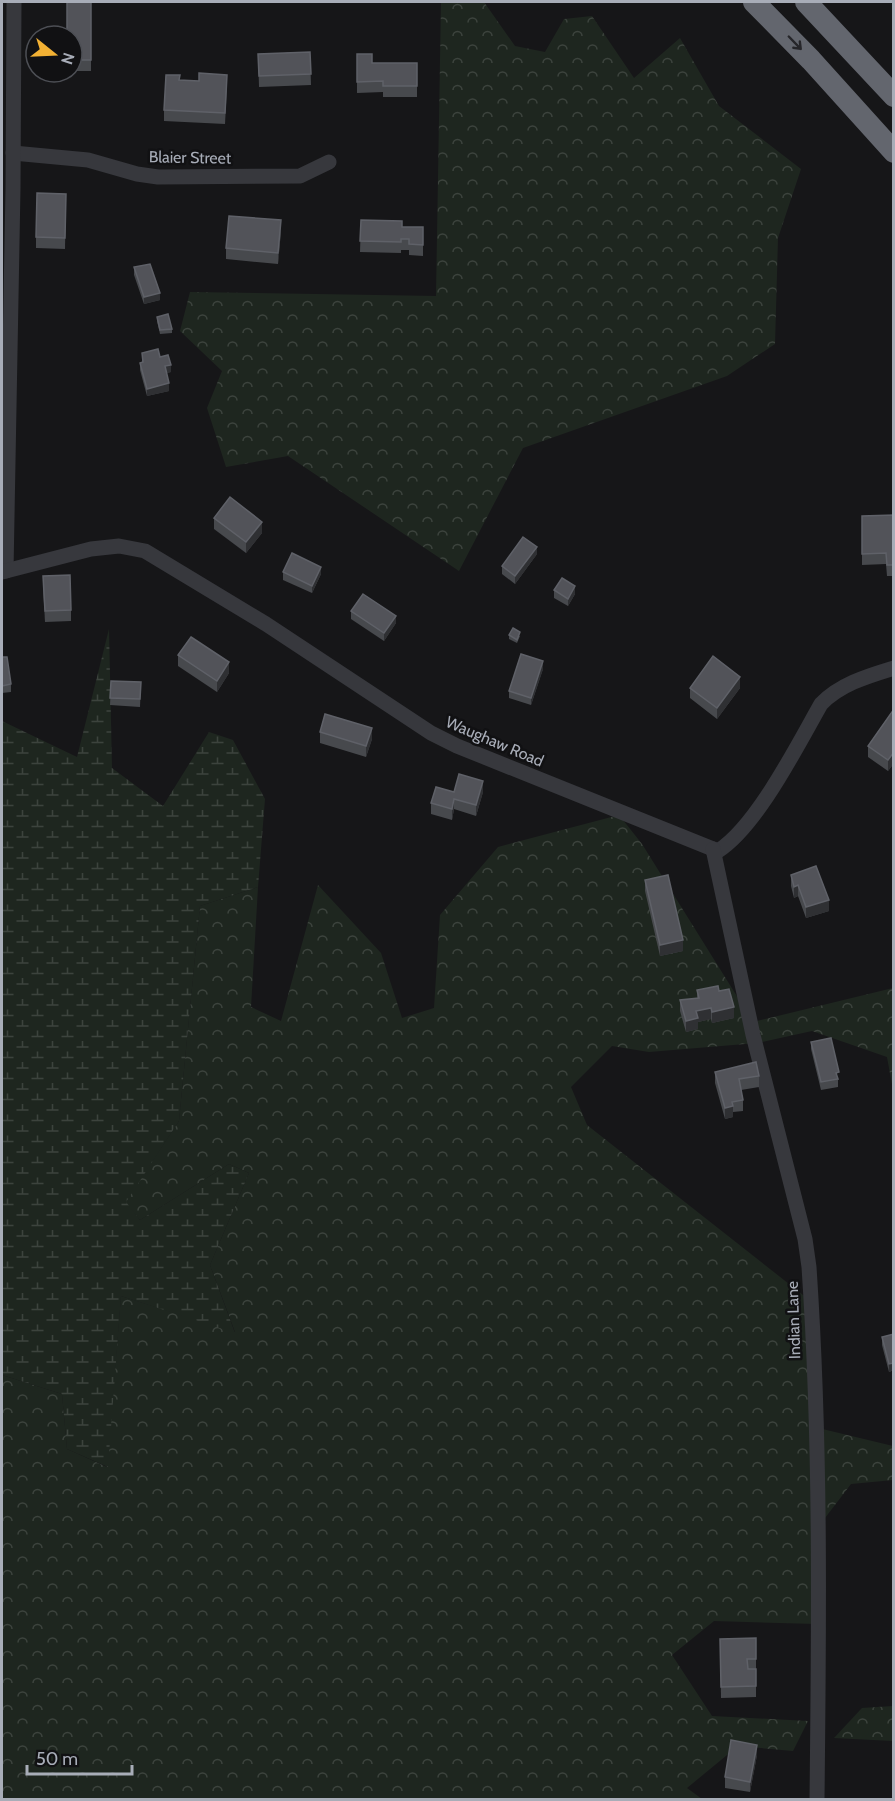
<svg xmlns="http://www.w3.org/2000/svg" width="895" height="1801" viewBox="0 0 895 1801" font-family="Cabin,sans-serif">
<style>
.forest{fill:url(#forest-crowns)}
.wetland{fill:url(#wetland-marsh)}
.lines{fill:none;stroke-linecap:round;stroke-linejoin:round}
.minor{stroke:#37383d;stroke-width:15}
.highway{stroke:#63666e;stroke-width:22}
.wall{fill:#47494d}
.shaded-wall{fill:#2f3033}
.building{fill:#525359;stroke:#5f6168;stroke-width:1.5}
.oneway{stroke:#26262a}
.labels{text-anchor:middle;stroke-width:5;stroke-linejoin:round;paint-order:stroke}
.street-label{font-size:16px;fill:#a8adb8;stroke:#111113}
</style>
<defs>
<pattern id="forest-crowns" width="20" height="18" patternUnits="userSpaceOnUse" patternTransform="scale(1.5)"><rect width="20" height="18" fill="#1e261f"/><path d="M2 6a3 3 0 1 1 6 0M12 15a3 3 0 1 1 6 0" fill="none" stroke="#3c433d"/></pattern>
<pattern id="wetland-marsh" width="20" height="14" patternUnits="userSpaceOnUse" patternTransform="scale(1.5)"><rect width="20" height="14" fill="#1e261f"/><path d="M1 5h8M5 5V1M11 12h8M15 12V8" fill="none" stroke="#3c433d"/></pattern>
</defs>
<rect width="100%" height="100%" fill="#161618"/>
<g class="forest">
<path d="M441 2H484L515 46 545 52 564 19 592 16 634 78 680 38 719 106 801 169 778 238 775 344 727 376 523 448 459 571 288 456 226 467 207 408 222 371 180 331 190 292 436 296Z"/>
<path d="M619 815 642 844 753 1022 893 988V1090L887 1057 812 1031 757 1043 649 1052 612 1046 571 1087 587 1125 817 1306 814 1427 893 1446V1480L851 1484 812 1535 817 1624 714 1621 672 1655 712 1716 808 1721 793 1751 738 1746 687 1788 702 1799H2V1375L62 1394 67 1449 107 1467 121 1296 235 1332 210 1265 249 1173 229 1164 140 1220 125 1202 179 1121 200 906 258 887 251 1007 281 1021 318 885 381 953 402 1018 434 1008 440 915 498 847Z"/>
<path d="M893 1706V1741L834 1738 862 1708Z"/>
</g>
<path class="wetland" d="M109 629 112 768 163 806 209 732 233 740 265 799 258 887 200 906 179 1121 126 1202 140 1220 229 1164 249 1173 210 1265 235 1333 121 1296 108 1467 67 1449 62 1394 2 1375V721L77 757Z"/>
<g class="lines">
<g class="minor">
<path d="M13 153 88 160 137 174 158 177 300 176 329 162"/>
<path d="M6 571 13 188 14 2"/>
<path d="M2 572 91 549 119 546 145 551 266 624 431 733 457 746 718 851C757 826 797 746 821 704 840 684 868 676 894 668"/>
<path d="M713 849 753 1035 805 1239 809 1267C821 1444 819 1622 817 1800"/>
</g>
<g class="highway">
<path d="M754 2 811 60 894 152"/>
<path d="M806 2 894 96"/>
</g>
</g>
<g class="wall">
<path d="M91 2V71H72V36Z"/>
<path d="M310 52 311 85 259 87 258 54Z"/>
<path d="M357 54 372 63H417V97H383V92L357 93Z"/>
<path d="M180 80 199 81 227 86 225 124 164 121V110Z"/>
<path d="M66 194 65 249 36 248V237Z"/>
<path d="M361 220 402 227H423V256L409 255V250H401V253L360 252Z"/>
<path d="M281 231 278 264 226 259V248Z"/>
<path d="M134 267 160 300 144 304 134 275Z"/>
<path d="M157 317 172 329V333L160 334 157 321Z"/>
<path d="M142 353 160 357 171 372 166 373 169 391 147 396 140 370V363L142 362Z"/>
<path d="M894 515V576H887L886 564 862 565V516Z"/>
<path d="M214 518 262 533 246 553 214 529Z"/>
<path d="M537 554 515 584 502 574V566Z"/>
<path d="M283 572 321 574 312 593 283 580Z"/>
<path d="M43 587 71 610V621L45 622Z"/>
<path d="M554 590 575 594 568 606 554 598Z"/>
<path d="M351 611 396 623 384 641 351 619Z"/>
<path d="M509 635 520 636 517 643 509 639Z"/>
<path d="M178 655 229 673 217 692 178 666Z"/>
<path d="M2 657 11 684V692L2 693Z"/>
<path d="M543 669 531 705 509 698V691Z"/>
<path d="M111 681 141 682 140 707 110 705Z"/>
<path d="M690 688H740L717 719 690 698Z"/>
<path d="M894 709V763L888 771 868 757V746Z"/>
<path d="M320 732 372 739 366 757 320 743Z"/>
<path d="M454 792H483L476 816 454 809 452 820 431 814V803Z"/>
<path d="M791 875 829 911 806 918 798 896 794 898 791 886Z"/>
<path d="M645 880 683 951 660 956 645 891Z"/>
<path d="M697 990 719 991 734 1018 712 1023 711 1019 698 1022V1029L686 1032 680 1011V1000L697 998Z"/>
<path d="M811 1042 839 1080H838V1087L821 1090 811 1049Z"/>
<path d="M715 1072 759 1076V1087L741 1090 743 1100V1111L733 1112V1117L725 1119 715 1083Z"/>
<path d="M894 1334V1370L889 1372 882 1345V1337Z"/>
<path d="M756 1638V1697L721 1698 720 1639Z"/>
<path d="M757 1755 750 1792 725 1788V1777Z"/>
</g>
<g class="shaded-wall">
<path d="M281 220V231L278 264V253Z"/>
<path d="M160 293V300L144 304V297Z"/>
<path d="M171 365V372L165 374V366Z"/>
<path d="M169 383V391L147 396V389Z"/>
<path d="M262 522V533L246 553V542Z"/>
<path d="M537 547V554L515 584V576Z"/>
<path d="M321 567V574L312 593V586Z"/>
<path d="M575 586V594L568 606V599Z"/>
<path d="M396 616V623L384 641V633Z"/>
<path d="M543 661V669L531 705V698Z"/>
<path d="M229 662V673L217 692V681Z"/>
<path d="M740 677V688L717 719V708Z"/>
<path d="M372 728V739L366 757V746Z"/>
<path d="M894 752V763L888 771V760Z"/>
<path d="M483 781V792L476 816V805Z"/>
<path d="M454 799V809L452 820V809Z"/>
<path d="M798 885V896L794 898V887Z"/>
<path d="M829 900V911L806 918V907Z"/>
<path d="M683 940V951L660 956V945Z"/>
<path d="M734 1007V1018L712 1023V1012Z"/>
<path d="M711 1008V1019L698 1022V1029L686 1032V1021L696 1011Z"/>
<path d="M733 1106V1117L725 1119V1108Z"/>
<path d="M894 1363V1370L889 1372V1364Z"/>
<path d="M757 1745V1755L750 1792V1782Z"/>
</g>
<g class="building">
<path d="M67 2H91V60H72V36H67Z"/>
<path d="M310 52 311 74 259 76 258 54Z"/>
<path d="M357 54H372V63H417V86H383V81L357 82Z"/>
<path d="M199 73 227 75 225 113 164 110 166 75H180L179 80 199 81Z"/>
<path d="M37 193 66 194 65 238 36 237Z"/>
<path d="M229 216 281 220 278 253 226 248Z"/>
<path d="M361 220 402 221V227H423V245L409 244V239H401V242L360 241Z"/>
<path d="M150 264 160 293 144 297 134 267Z"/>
<path d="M168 314 172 329 160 330 157 317Z"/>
<path d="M158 349 160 357 168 355 171 365 165 366 169 383 147 389 140 363 143 362 142 353Z"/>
<path d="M230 497 262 522 246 542 214 518Z"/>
<path d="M894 515V565H887L886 553 862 554V516Z"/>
<path d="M523 537 537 547 515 576 502 566Z"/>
<path d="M292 553 321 567 312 586 283 572Z"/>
<path d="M70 575 71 610 45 611 43 576Z"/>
<path d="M562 578 575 586 568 599 554 590Z"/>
<path d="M363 594 396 616 384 633 351 611Z"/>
<path d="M513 628 520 632 517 640 509 635Z"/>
<path d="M191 637 229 662 217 681 178 655Z"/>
<path d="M521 654 543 661 531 698 509 691Z"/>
<path d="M713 656 740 677 717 708 690 688Z"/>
<path d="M2 657H7L11 684 2 686Z"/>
<path d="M111 681 141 682 140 699 110 698Z"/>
<path d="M894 709V752L888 760 868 746Z"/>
<path d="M325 714 372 728 366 746 320 732Z"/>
<path d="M459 774 483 781 476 805 454 799 452 809 431 803 436 787 454 792Z"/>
<path d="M816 866 829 900 806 907 798 885 794 887 791 875Z"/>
<path d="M668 875 683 940 660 945 645 880Z"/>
<path d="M718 986 719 991 729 989 734 1007 712 1012 711 1008 696 1011 698 1018 686 1021 680 1000 699 998 697 990Z"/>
<path d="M831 1038 839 1072 836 1073 838 1079 821 1082 811 1042Z"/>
<path d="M756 1062 759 1076 739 1079 743 1100 732 1102 733 1106 725 1108 715 1072Z"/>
<path d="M894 1334V1363L889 1364 882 1337Z"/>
<path d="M756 1638V1659H747L748 1669H756V1686L721 1687 720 1639Z"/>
<path d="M731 1740 757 1745 750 1782 725 1777Z"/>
</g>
<defs><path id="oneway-shaft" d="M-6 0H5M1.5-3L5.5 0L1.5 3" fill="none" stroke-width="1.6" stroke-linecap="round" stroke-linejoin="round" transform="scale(1.5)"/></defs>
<use class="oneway" href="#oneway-shaft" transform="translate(795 43) rotate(46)"/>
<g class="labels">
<g class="street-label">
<text transform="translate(190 157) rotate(1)" y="6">Blaier Street</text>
<text transform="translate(495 741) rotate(23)" y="6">Waughaw Road</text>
<text transform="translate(793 1320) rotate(-92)" y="6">Indian Lane</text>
</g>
</g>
<rect width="895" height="1801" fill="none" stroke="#a8adb8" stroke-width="6"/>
<g transform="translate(54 54) rotate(108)"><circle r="28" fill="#111113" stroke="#4d4f55" stroke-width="1.5"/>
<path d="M0-4.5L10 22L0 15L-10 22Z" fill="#f2b134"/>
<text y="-9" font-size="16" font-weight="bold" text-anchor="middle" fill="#a8adb8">N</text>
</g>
<path d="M27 1765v9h105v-9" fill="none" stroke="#a8adb8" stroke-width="3"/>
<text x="36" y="1765" font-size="18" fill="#a8adb8" stroke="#111113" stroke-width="4.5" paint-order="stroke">50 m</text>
</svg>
